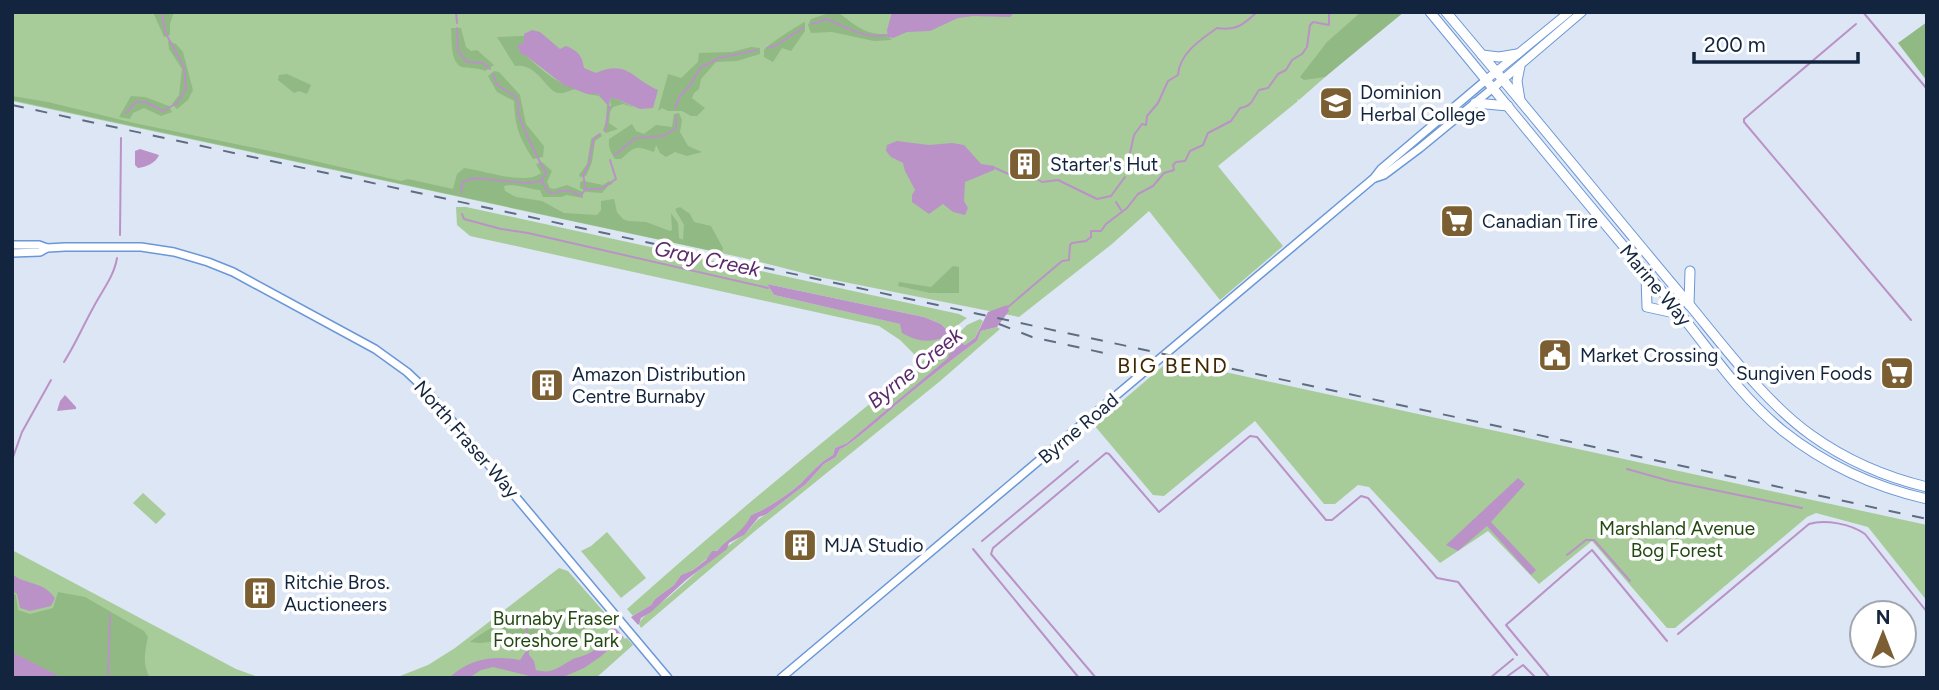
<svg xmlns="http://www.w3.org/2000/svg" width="1939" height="690" viewBox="0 0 1939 690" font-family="Figtree,sans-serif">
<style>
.green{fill:#a7cc9a}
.forest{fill:#91b983}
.water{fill:#ba92c7}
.pier{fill:#dde6f4}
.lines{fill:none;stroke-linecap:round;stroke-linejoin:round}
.stream{stroke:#ba92c7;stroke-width:2}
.tertiary-casing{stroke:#6a97d8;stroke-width:10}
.secondary-casing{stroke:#6a97d8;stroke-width:10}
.primary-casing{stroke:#6a97d8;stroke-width:11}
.tertiary{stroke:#fff;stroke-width:7}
.secondary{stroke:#fff;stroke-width:8}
.primary{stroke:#fff;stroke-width:9}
.rail{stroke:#5e6d82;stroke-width:2;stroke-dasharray:12 12;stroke-linecap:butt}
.labels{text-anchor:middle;stroke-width:7;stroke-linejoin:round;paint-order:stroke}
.poi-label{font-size:19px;fill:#12243e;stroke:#fff;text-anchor:start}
.street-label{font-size:19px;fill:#12243e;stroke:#fff}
.park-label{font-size:19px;fill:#234912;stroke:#fff}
.water-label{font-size:21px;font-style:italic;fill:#5b2a6b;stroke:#fff}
.neighbourhood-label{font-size:21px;letter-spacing:2px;fill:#3e2903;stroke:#fff}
</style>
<rect width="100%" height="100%" fill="#dde6f4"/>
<g class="green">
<path d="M12 12H1399L1299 100 1297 99 1298 101 1218 166 1283 246 1220 300 1149 211 1112 244 1019 317 819 277 744 258 12 101Z"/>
<path d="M456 207H466L959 314 967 318 949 332 941 324 924 317 767 284 774 295 901 324 938 338 944 337 917 357 900 340 879 326 470 236 457 225Z"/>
<path d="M980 319 983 321 975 338 965 345 954 338 967 325Z"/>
<path d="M997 327 1000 329 939 382 755 531 641 628 639 624C642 615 663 602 671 595 694 575 717 553 742 536 751 529 755 519 767 514L806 484 824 464 836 457 840 449C848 448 897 404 908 395 931 376 954 358 977 341L981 331Z"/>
<path d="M949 342 954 351 949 358 847 443 835 448 833 455C820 462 813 471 803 481 794 491 764 511 751 515L747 525 740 532 693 570 681 575 674 585 655 599 651 605 633 616 627 609C724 522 825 440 926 358Z"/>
<path d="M1170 360 1927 525V601L1868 527 1816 513 1807 517 1675 628H1667L1592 541 1539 584 1488 531 1440 563 1369 487 1358 485 1335 504H1324L1255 421 1164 496 1153 495 1094 425Z"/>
<path d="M143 493 166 514 156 524 133 503Z"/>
<path d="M607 532 646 578 621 598 581 551 591 546Z"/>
<path d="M12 550 236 669 261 678H22L12 672Z"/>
<path d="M559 568 568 571 633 645 596 678H395L428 665 455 648Z"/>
</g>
<g class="forest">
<path d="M153 12H174L170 24V35L164 37Z"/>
<path d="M832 12H838C853 24 865 35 885 34L892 40 874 41 832 32 811 33 808 25 811 19Z"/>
<path d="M1361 12H1404L1325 77 1304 80 1300 77 1327 42Z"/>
<path d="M805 22V31L791 51 782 48 773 62 764 57V50C767 45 800 24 805 22Z"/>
<path d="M1927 22V81L1898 43Z"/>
<path d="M451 28H461L466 47 471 51 477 50 494 65 485 71C477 67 470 69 462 67 450 63 452 39 451 28Z"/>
<path d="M524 36V43L518 48C535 64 553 82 576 89 570 90 564 94 559 93 546 92 538 62 515 66L497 37Z"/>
<path d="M168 41 176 44 183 52 193 90 188 100 177 109 172 104 179 95 182 69 169 49Z"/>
<path d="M751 47 760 48V54L737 61 716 62 701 79 699 89 694 93 692 98 705 108 697 116H691L682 111H668L662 108 658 111 668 74 681 78 698 62 699 53 732 52Z"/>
<path d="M494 71 499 72 520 95 526 124 544 146 543 157 533 159C519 137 515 127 514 101L497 92 488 76Z"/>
<path d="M287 74 311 85 307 94 299 91 294 93 278 80 279 75Z"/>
<path d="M593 93C600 94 606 99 608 106H611L610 99 614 98 635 108 623 104 613 107 610 112 609 123 618 129 606 133 603 130 606 123 607 104 599 96 587 94Z"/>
<path d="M12 96 48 102 134 123 284 154 401 181 408 179 453 189 457 174 464 168C483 170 525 186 541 173L536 164 542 162 552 171 547 182 550 188 554 189 567 185 583 192V198L566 195 562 197H543L540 190C528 189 516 183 504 186L505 191 516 197 542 201 564 213 597 215 601 210V201L614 199 617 212 623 219 628 221 646 222 670 231 672 230 671 213 678 223 679 238 683 240 684 225 675 209 680 207 690 214 694 222 711 226 723 248 722 253 12 100Z"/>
<path d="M131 96 145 97 169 106 172 112 161 116 144 108 133 113 130 119 119 117Z"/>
<path d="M679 113 682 120 680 132 688 146 702 152 687 156 675 152 666 157 660 153 656 145 654 152C634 145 636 146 621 159H615C611 153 608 147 609 139L632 124 636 131 644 134 656 125 672 127 674 114Z"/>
<path d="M600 133 602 136 595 141 592 162 586 176 580 177 579 175 587 164 591 139Z"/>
<path d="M583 181 603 185 609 181 613 184 609 185 602 193 587 192 580 188V182Z"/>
<path d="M953 266 959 267V293H930L898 286 899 282 931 287Z"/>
<path d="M58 592 85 597 144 631 148 637C145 651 142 664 150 678H61L12 652V593L16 595 18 610 30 614 53 608Z"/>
<path d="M579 608 602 616 603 623 583 633 480 643 470 642C484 632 497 622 515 622 520 622 525 626 531 626 539 626 542 618 548 614 557 608 569 608 579 608Z"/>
</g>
<g class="water">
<path d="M892 12H1015L1010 17 973 16 958 18 930 31 907 32 893 38 888 37 887 30Z"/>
<path d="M532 30 540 32 560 49 566 46C578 51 582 55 584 68L596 73C628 59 633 80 658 90L653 108 640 109 614 98 610 99 609 107 598 94H587L564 85 525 55 521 54 517 45 524 43V34Z"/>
<path d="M897 141 929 145 952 143 964 145 981 164 995 166 994 170 965 182 964 201 968 208 965 215 953 212 943 204 929 214 912 202V195L915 190 905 171 903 163 891 157 886 151 887 145Z"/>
<path d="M140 149 159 155C156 163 146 167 138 168L135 165V151Z"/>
<path d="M767 284 924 317 941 324 951 334C934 343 919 343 902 333L900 324 774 295Z"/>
<path d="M1007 305 1009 311 997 327 981 331 977 341C954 358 931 376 908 395 897 404 848 448 840 449L836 457 824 464 806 484 767 514 759 517 744 535 729 543 727 549 686 580 651 612 641 618 639 624 600 657 584 668 561 678H538L493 667 481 670 469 678H449C470 658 494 655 520 660L526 651 534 661 536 670C552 675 560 666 573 659 578 657 584 656 589 653 598 649 609 637 613 628L651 605 655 599 674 585 681 575 693 570 706 560 712 551H717C728 538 744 532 751 515 764 511 794 491 803 481 813 471 820 462 833 455L835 448 847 443 948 358 949 354 954 351 949 342 954 338 965 345 975 338 988 312Z"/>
<path d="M65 395 76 407V409L57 411 60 401Z"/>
<path d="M1518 478 1525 484 1491 522 1536 570 1531 575 1487 526 1458 551 1446 545Z"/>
<path d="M12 574C27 586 42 580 55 598L51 606 30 611 20 608 17 594 12 591Z"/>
<path d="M12 652 57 675 61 678H12Z"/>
</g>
<path class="pier" d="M629 615 640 627 625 639 613 625Z"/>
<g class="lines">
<g class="stream">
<path d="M456 12 457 23"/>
<path d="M1863 12 1927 89"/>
<path d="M812 24 827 19C846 27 866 40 887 35"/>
<path d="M1856 24 1744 119V122L1911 320"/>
<path d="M457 28 458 51 467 62 483 63 490 69"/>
<path d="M767 48 775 46 803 28"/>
<path d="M493 74C494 77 495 81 497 84 502 91 515 92 518 101 519 104 518 108 518 112 520 122 540 164 546 172L542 180"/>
<path d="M675 108 680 96 691 84 700 68 719 58 757 50"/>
<path d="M126 113 136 102H146L163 111 177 103 186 89 184 67 165 32 162 12"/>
<path d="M605 131 609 107"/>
<path d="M615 155 635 138 664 136 676 128V116"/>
<path d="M995 168 1011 175H1030L1042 182 1058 180 1097 199 1111 196 1125 177"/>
<path d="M1126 171 1134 135 1142 124 1146 125 1147 116 1158 103 1168 81 1178 75C1179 54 1201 39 1217 28 1236 31 1243 25 1257 12"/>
<path d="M542 181C552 202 553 189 568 191 573 191 576 194 580 196L586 189H601L616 179 610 160"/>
<path d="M586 189 583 175 588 166 594 138 600 134"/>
<path d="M461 193 462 182 474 178 527 183 541 181"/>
<path d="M1116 202 1121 210"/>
<path d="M462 214 464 219 501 229 528 233 768 288"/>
<path d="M120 235 121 138"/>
<path d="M1008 307 1062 261 1069 260 1070 245 1072 243 1086 241 1091 237V231H1101L1106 224 1127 208 1138 194 1153 186 1164 173 1174 170 1173 165 1176 162 1185 161 1190 151 1203 145 1208 133 1231 121 1240 108C1252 107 1253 98 1259 90L1268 88 1278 74 1286 70 1292 60 1302 54 1307 47 1310 25 1313 22 1329 25V12"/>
<path d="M64 362C75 345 83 326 93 308 101 292 114 277 117 258"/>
<path d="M12 460 22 432 51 380"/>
<path d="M1627 469 1670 481 1802 508"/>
<path d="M982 541 1078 461"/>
<path d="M973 549 1079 678"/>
<path d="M1567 555 1586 540H1594L1630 581"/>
<path d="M525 624 529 641"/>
<path d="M1678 634 1809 524C1825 519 1851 524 1865 534L1927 612"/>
<path d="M527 656 529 647"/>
<path d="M108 678 110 615"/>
<path d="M1096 678 991 554 993 548 1106 453 1109 454 1159 512 1250 436 1257 437 1326 520H1332L1361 496 1368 498 1437 578 1458 582 1517 655"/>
<path d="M1490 678 1513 659"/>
<path d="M1505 678 1523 665 1536 678"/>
<path d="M1550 678 1506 625 1592 550 1667 641"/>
</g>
<g class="tertiary-casing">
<g id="tertiary">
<path d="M1375 178 1384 175 1420 148 1493 88"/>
<path d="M12 245H39L47 248"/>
<path d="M12 253 40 252 47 248 65 247H141L174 252 208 262 233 272 375 349 407 372 426 390 668 678"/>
<path d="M781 678 1374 178 1381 169 1486 80"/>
</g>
</g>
<g class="secondary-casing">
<g id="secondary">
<path d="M1486 80 1569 12"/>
<path d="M1493 88 1582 12"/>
</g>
</g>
<g class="primary-casing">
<g id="primary">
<path d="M1430 12C1508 106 1585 202 1665 295 1703 340 1737 394 1783 431 1826 465 1874 487 1927 499"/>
<path d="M1446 12C1524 104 1600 198 1678 291 1717 337 1762 400 1811 435 1846 460 1885 477 1927 487"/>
<path d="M1482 55 1499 57 1517 54"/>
<path d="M1520 100 1517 81 1520 66"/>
<path d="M1475 103 1508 106"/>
<path d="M1646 275 1647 307 1679 314"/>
<path d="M1689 305 1690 271"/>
</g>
</g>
<use href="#tertiary" class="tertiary"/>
<use href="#secondary" class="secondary"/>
<use href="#primary" class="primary"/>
<g class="rail">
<path d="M12 105 1927 519"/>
<path d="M999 324 1032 337 1104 353"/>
</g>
</g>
<defs>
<g id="university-square" transform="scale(1.75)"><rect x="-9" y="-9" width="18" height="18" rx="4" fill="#7b5f32" stroke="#fff"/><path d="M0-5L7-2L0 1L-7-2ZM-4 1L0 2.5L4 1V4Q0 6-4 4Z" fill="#fff"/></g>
<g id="building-square" transform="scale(1.75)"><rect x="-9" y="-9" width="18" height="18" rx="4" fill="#7b5f32" stroke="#fff"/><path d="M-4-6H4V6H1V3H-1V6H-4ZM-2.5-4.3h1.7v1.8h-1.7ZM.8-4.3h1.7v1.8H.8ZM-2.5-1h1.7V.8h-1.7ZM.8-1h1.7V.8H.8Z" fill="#fff"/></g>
<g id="supermarket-square" transform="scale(1.75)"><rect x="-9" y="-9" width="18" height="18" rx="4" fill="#7b5f32" stroke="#fff"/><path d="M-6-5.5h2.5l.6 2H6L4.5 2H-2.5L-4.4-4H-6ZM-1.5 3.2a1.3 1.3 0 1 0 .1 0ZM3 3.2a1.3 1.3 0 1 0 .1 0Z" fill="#fff"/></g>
<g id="civic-square" transform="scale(1.75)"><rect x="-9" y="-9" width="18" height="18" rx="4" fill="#7b5f32" stroke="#fff"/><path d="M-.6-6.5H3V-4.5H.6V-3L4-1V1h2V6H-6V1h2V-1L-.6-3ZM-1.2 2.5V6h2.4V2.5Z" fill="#fff"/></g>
</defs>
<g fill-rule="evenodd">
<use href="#university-square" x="1336" y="103"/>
<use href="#building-square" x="1025" y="164"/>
<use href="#supermarket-square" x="1457" y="221"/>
<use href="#civic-square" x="1555" y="355"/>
<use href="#supermarket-square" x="1897" y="373"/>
<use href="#building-square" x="547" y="385"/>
<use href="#building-square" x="800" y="545"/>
<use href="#building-square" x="260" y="593"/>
</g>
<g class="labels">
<g class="poi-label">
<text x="1360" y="99">Dominion<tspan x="1360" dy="22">Herbal College</tspan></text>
<text x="1050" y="171">Starter's Hut</text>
<text x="1482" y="228">Canadian Tire</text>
<text x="1580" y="362">Market Crossing</text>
<text x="1872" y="380" text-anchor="end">Sungiven Foods</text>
<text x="572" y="381">Amazon Distribution<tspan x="572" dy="22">Centre Burnaby</tspan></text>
<text x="824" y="552">MJA Studio</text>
<text x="284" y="589">Ritchie Bros.<tspan x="284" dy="22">Auctioneers</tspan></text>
</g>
<g class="street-label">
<text transform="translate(1656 285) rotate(50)" y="7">Marine Way</text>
<text transform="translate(1078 428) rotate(-40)" y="7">Byrne Road</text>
<text transform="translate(467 439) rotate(49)" y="7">North Fraser Way</text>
</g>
<g class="park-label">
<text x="1677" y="535">Marshland Avenue<tspan x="1677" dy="22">Bog Forest</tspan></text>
<text x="556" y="625">Burnaby Fraser<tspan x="556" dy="22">Foreshore Park</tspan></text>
</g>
<g class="water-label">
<text transform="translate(707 259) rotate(12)" y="7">Gray Creek</text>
<text transform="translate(915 368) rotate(-39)" y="7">Byrne Creek</text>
</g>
<g class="neighbourhood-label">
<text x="1173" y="373">BIG BEND</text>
</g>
</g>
<rect width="1939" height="690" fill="none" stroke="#12243e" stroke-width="28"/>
<g transform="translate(1883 634)"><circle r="33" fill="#ffffff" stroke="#a0a7b2" stroke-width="2"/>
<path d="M0-5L12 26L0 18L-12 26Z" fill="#7b5f32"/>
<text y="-10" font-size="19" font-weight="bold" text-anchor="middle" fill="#12243e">N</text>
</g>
<path d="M1694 52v10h164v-10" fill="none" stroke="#12243e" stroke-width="3.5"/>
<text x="1704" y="52" font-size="21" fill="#12243e" stroke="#ffffff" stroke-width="5" paint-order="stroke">200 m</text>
</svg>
